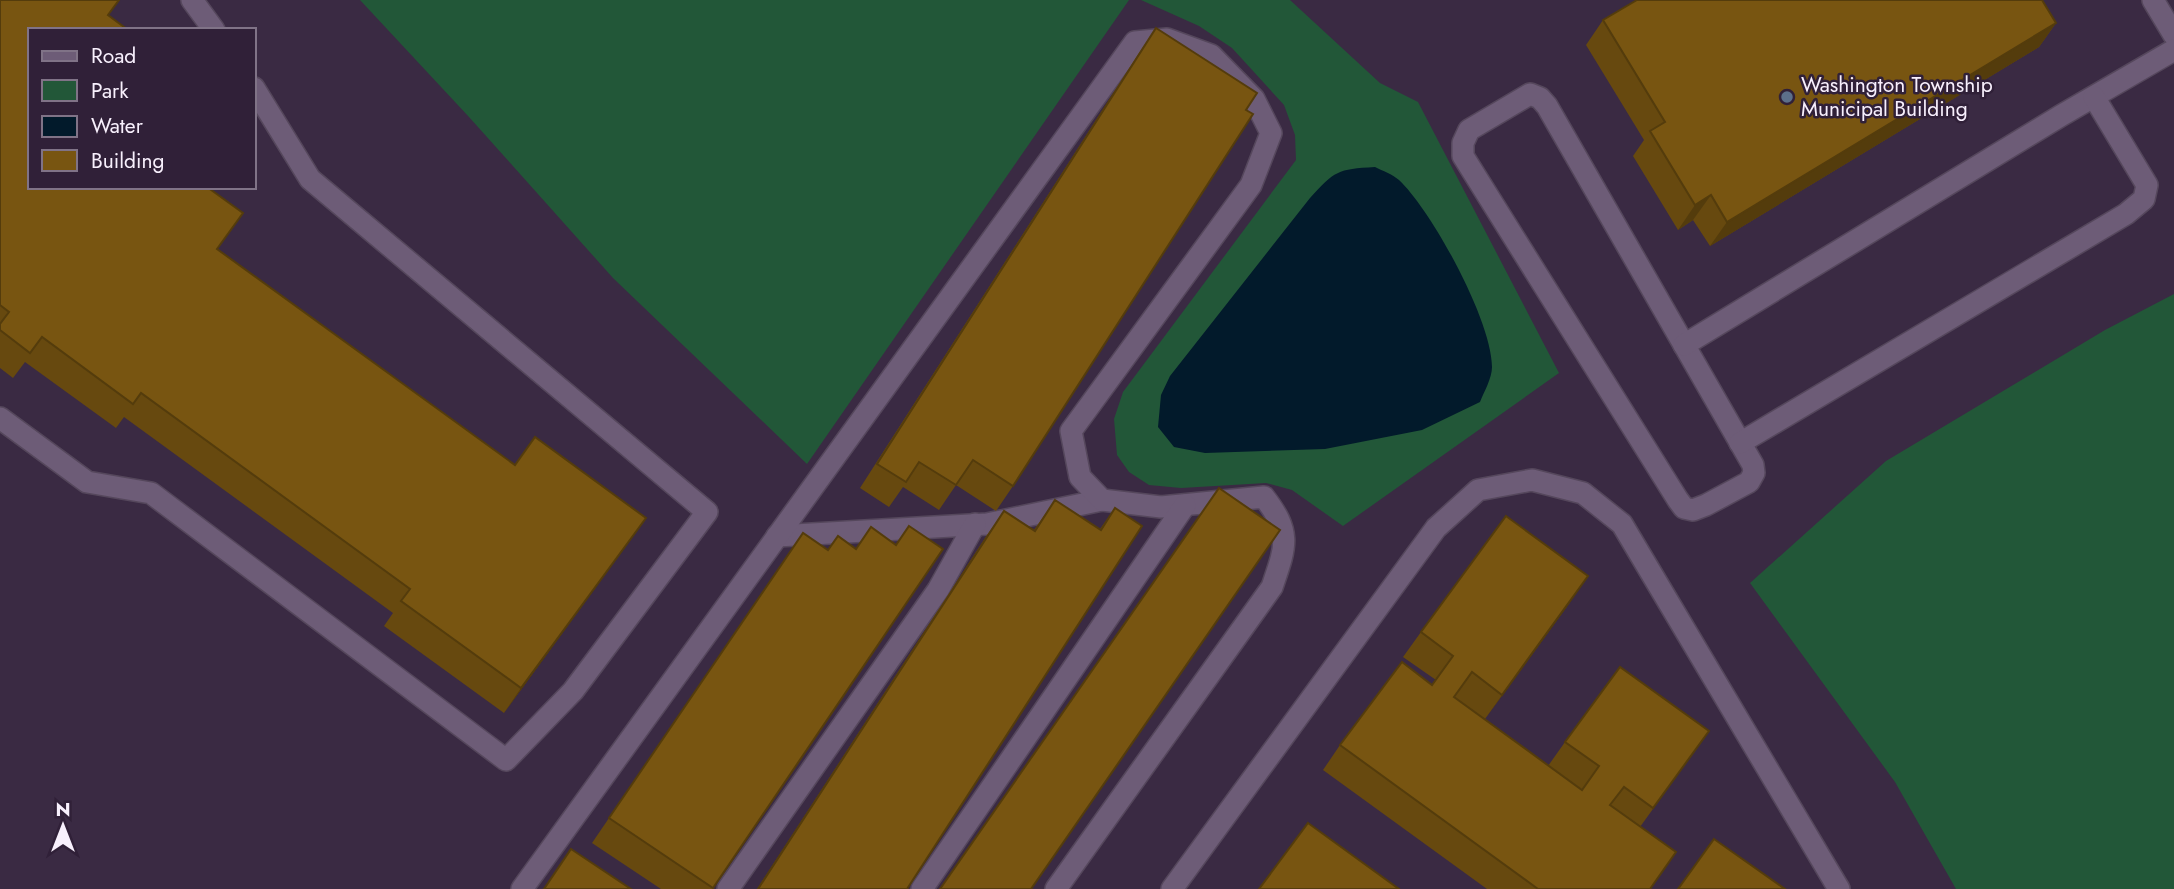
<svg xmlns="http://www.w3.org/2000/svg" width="2174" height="889" viewBox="0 0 2174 889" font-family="Jost,sans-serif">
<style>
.green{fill:#225738}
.water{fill:#021a2b}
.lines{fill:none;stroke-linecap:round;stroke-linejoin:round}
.minor-casing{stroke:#55475c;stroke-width:24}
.minor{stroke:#6d5c77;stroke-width:21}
.wall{fill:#67490f}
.shaded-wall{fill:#543c0c}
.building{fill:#785511;stroke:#543c0c;stroke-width:2}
.service-dot{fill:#5c6f8a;stroke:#302038;stroke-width:2.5}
.labels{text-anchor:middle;stroke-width:5;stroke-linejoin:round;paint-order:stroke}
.poi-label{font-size:21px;fill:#f8f0fd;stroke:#302038;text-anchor:start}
</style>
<rect width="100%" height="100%" fill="#3a2a43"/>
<g class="green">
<path d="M360 0H1129L807 464 613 278 469 117Z"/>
<path d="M1141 0H1290L1380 83 1418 102 1559 373 1343 526 1292 490 1266 483 1181 488 1149 485 1129 472 1117 455 1114 419 1123 392 1296 160 1295 135 1284 105 1232 48 1199 26Z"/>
<path d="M2174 294V889H1956L1895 782 1750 583 1886 461 2105 330Z"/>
</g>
<path class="water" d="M1375 167C1383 171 1392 174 1399 180 1432 211 1492 321 1492 367 1492 378 1484 392 1480 402L1422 430 1325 449 1205 453 1174 447 1158 427 1161 395 1170 376 1310 198C1335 171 1337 169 1375 167Z"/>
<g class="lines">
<g class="minor-casing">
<g id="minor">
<path d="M192 0 214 30"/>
<path d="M2153 0 2174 35"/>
<path d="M1530 94 1540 98 1547 106 1753 465 1754 473 1749 482 1706 505 1693 510 1684 508 1678 500 1463 156V143L1469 130Z"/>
<path d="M1684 345 2062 115 2174 50"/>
<path d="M0 418 87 482 151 493 506 760 573 691 707 512 310 179 254 88"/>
<path d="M1740 443 2126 214 2144 199 2147 185 2094 97"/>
<path d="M777 536 987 524 1102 500"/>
<path d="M522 889 1135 42 1167 39 1211 55 1254 99 1271 133 1251 185 1071 431 1080 477 1102 500 1161 507 1264 497C1292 533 1286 546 1272 587L1056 889"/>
<path d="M728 889 938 590 975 524"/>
<path d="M922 889 1185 505"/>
<path d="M1172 889 1436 528 1478 490 1532 480 1583 493 1622 524 1839 889"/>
</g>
</g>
<use href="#minor" class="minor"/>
</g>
<g class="wall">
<path d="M0 0 30 30 217 249 515 465 646 518 504 713 384 626 393 613 124 417 116 428 25 362 13 378 0 368Z"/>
<path d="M1603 20 2056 23 2039 47 1710 246 1693 220 1678 230 1633 156 1644 140 1586 45Z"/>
<path d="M1156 28 1013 486 996 511 956 485 939 510 903 487 889 507 860 488 1139 53Z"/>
<path d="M1055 500 1100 529 1115 508 907 889H757L987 535 1004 511 1034 530Z"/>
<path d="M896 545 943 549 713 889H661L592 843 786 558 828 550Z"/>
<path d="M1571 601 1485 719 1454 697 1548 766 1565 742 1709 731 1640 827 1650 889H1487L1323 770 1340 745 1432 685 1436 680 1403 657 1421 632Z"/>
</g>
<g class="shaded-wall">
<path d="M2056 23 2039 47 1710 246 1727 222Z"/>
<path d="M1711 195 1693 220 1678 230 1695 205Z"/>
<path d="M646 518 629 542 504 713 521 688Z"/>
<path d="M1588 576 1571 601 1485 719 1502 695Z"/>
</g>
<g class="building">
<path d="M0 0H119L108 15 128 30H30V187H207L243 213 217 249 515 465 535 437 646 518 521 688 401 601 410 589 141 393 133 404 42 337 30 353 0 330V324L9 312 0 305Z"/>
<path d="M1637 0H2042L2056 23 1727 222 1711 195 1695 205 1650 131 1665 122 1603 20Z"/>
<path d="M1156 28 1257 93 1246 110 1253 114 1013 486 973 460 956 485 919 462 906 482 877 464Z"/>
<path d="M1219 488 1280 530 1031 889H940Z"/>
<path d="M1055 500 1101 530 1115 508 1142 526 907 889H758L1004 511 1035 531Z"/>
<path d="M1506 516 1588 576 1502 695 1472 672 1454 697 1582 790 1599 766 1565 742 1620 667 1709 731 1653 808 1624 787 1610 805 1676 852 1650 889H1538L1340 745 1402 662 1432 685 1453 656 1421 632Z"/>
<path d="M909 526 943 549 713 888 609 818 803 533 828 550 838 536 856 549 871 527 896 545Z"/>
<path d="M1308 823 1399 889H1259Z"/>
<path d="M1714 839 1785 889H1678Z"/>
<path d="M571 849 631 889H544Z"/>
</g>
<circle class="service-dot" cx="1787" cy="97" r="7"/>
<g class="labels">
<g class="poi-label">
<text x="1801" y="92">Washington Township<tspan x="1801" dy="24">Municipal Building</tspan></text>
</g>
</g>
<rect x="28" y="28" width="228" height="161" fill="#302038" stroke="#807387" stroke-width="2"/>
<rect x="42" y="51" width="35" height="10" fill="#6d5c77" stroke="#807387" stroke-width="2"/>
<text x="91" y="63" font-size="21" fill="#f8f0fd">Road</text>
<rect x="42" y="80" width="35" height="21" fill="#225738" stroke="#807387" stroke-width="2"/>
<text x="91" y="98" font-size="21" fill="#f8f0fd">Park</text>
<rect x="42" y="116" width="35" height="21" fill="#021a2b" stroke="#807387" stroke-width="2"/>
<text x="91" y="133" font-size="21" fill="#f8f0fd">Water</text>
<rect x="42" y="150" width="35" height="21" fill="#785511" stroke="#807387" stroke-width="2"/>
<text x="91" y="168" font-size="21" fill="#f8f0fd">Building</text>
<g transform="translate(63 826)" stroke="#302038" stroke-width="5" paint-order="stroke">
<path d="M0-5L12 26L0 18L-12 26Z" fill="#f8f0fd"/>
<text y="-10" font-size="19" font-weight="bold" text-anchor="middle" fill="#f8f0fd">N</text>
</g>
</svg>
